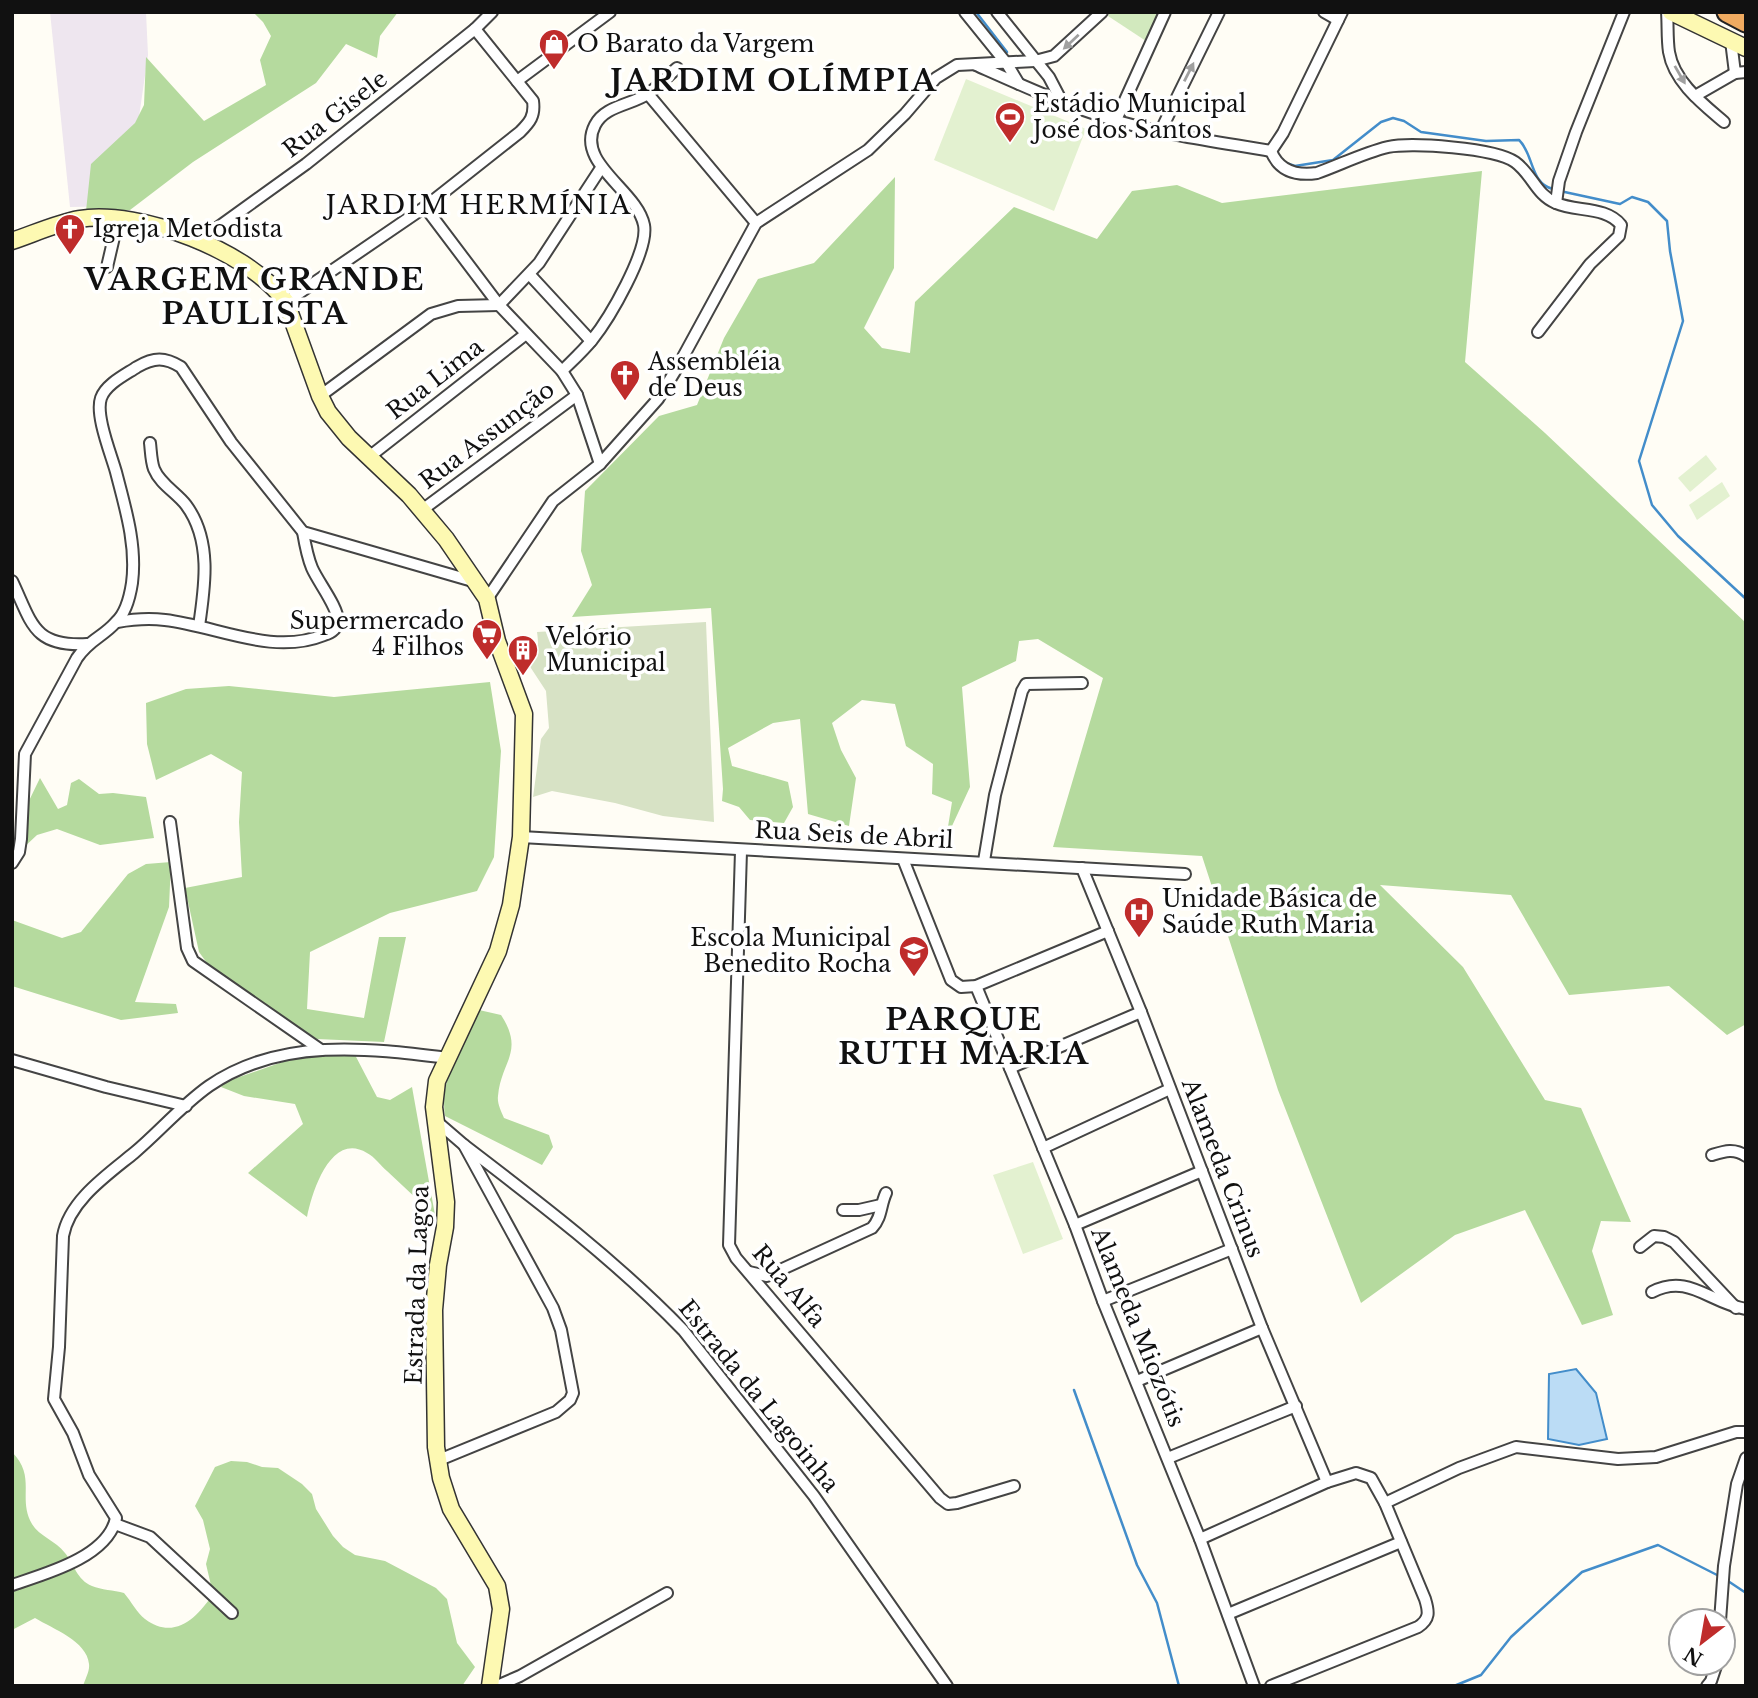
<svg xmlns="http://www.w3.org/2000/svg" width="1758" height="1698" viewBox="0 0 1758 1698" font-family="'Libre Baskerville',serif">
<style>
.industrial{fill:#eee6ef}
.green{fill:#d2e9be}
.forest{fill:#b5da9e}
.cemetery{fill:#d7e2c5}
.pitch{fill:#e3f1d0}
.water{fill:#bbdcf5;stroke:#438dca;stroke-width:2}
.lines{fill:none;stroke-linecap:round;stroke-linejoin:round}
.stream{stroke:#438dca;stroke-width:2.5}
.street-casing{stroke:#444;stroke-width:14}
.secondary-casing{stroke:#333;stroke-width:19}
.highway-casing{stroke:#222;stroke-width:23}
.street{stroke:#fff;stroke-width:10}
.secondary{stroke:#fdf9b2;stroke-width:16}
.highway{stroke:#f0ab61;stroke-width:19}
.oneway{fill:#a0a0a0}
.labels{text-anchor:middle;stroke-width:7;stroke-linejoin:round;paint-order:stroke}
.poi-label{font-size:23px;fill:#111;stroke:#fff;text-anchor:start}
.street-label{font-size:23px;fill:#111;stroke:#fff}
.quarter-label{font-size:26px;letter-spacing:2px;fill:#111;stroke:#fff}
.district-label{font-size:30px;font-weight:bold;letter-spacing:2px;fill:#111;stroke:#fff}
</style>
<rect width="100%" height="100%" fill="#fffdf5"/>
<path class="industrial" d="M50 12H146L148 55 126 206 70 207Z"/>
<path class="green" d="M1110 12H1161L1146 41 1108 16Z"/>
<g class="forest">
<path d="M253 12H398L380 36 377 58 346 44 316 83 193 162 130 210 86 211 91 164 135 123 144 105 146 57 204 121 266 85 260 60 271 36 263 22Z"/>
<path d="M1482 171 1465 362 1545 433 1746 623V1024L1727 1035 1669 986 1569 995 1511 895 1380 885 1463 967 1545 1100 1581 1108 1631 1222 1601 1221 1592 1251 1613 1315 1582 1325 1525 1210 1455 1235 1361 1303 1278 1090 1202 856 1053 847 1103 678 1038 639 1019 641 1016 661 962 687 970 787 946 839 952 802 932 794 933 764 906 746 895 704 862 700 832 723 841 750 856 778 849 826 808 814 800 719 773 723 728 748 732 766 788 782 793 807 784 823 750 820 739 807 722 801 723 789 711 608 572 617 592 585 581 551 585 491 659 416 697 405 724 338 758 279 814 263 895 177 894 268 864 328 882 348 910 353 915 302 1014 207 1097 239 1132 191 1177 185 1222 203Z"/>
<path d="M490 682 501 751 494 857 477 891 390 913 310 952 307 1009 364 1018 379 937H406L384 1042 317 1039 212 970 199 952 185 888 242 877 239 822 242 772 211 754 156 780 147 744 146 703 186 689 229 686 334 697Z"/>
<path d="M40 778 58 809 67 805 71 783 79 779 99 794 113 793 146 797 154 838 100 845 57 829 37 835 21 850 25 809Z"/>
<path d="M171 862 169 907 135 1002 176 1004 178 1013 121 1020 12 986V920L62 938 81 932 128 874 146 864Z"/>
<path d="M479 1010 501 1015C525 1052 501 1061 498 1096 497 1103 501 1111 504 1118L549 1135 553 1147 542 1165 445 1116C439 1078 463 1042 479 1010Z"/>
<path d="M354 1053 377 1097 390 1100 412 1087 435 1215C419 1201 403 1186 387 1171 381 1166 375 1157 367 1153 331 1131 312 1192 307 1217L248 1173 303 1124 295 1104 244 1096 221 1087 225 1082 291 1059Z"/>
<path d="M12 1452C37 1477 17 1498 32 1524 39 1536 56 1541 65 1553 74 1564 77 1580 92 1586 101 1590 114 1590 124 1593 131 1601 137 1613 145 1619 174 1641 197 1618 213 1594L206 1564 210 1549 203 1520 195 1506 215 1467 231 1461 247 1462 262 1467 278 1468 302 1484 312 1494 316 1509 333 1536 343 1547 355 1555 385 1561 436 1588 447 1599 457 1643 475 1667 462 1686H83C85 1679 90 1671 89 1664 87 1641 53 1629 35 1618L12 1630Z"/>
</g>
<path class="cemetery" d="M706 622 714 822 663 816 615 803 552 791 533 797 541 739 549 728 546 691 527 662C539 653 539 647 537 632Z"/>
<g class="pitch">
<path d="M966 79 1086 129 1054 211 934 160Z"/>
<path d="M1706 455 1717 469 1690 492 1678 478Z"/>
<path d="M1722 482 1730 496 1697 520 1689 505Z"/>
<path d="M1033 1162 1063 1239 1023 1254 993 1175Z"/>
</g>
<path class="water" d="M1576 1369 1596 1393 1607 1439 1579 1445 1548 1439 1549 1374Z"/>
<g class="lines">
<g class="stream">
<path d="M976 12 1007 52"/>
<path d="M1286 163 1295 166 1333 160 1381 122 1393 118 1404 121 1421 132 1486 141 1519 140C1534 154 1530 184 1553 189"/>
<path d="M1560 191 1620 204 1632 197 1648 202 1667 221 1670 251 1683 321 1639 461 1652 505 1678 536 1746 599"/>
<path d="M1074 1390 1137 1565 1157 1603 1179 1686"/>
<path d="M1728 1581 1746 1593"/>
<path d="M1454 1686 1481 1675 1511 1637 1582 1572 1658 1545 1719 1576"/>
</g>
<g class="street-casing">
<g id="street">
<path d="M965 12 1007 64 1019 84"/>
<path d="M997 12 1049 77 1061 100"/>
<path d="M1324 12 1338 20"/>
<path d="M1667 12C1668 25 1667 39 1669 52 1674 82 1703 104 1724 122"/>
<path d="M1731 41 1735 73 1746 72"/>
<path d="M976 65C1021 85 1069 107 1117 121 1167 135 1219 142 1271 151"/>
<path d="M517 81 610 12"/>
<path d="M648 94 756 223"/>
<path d="M1695 96 1735 73"/>
<path d="M1116 120 1165 12"/>
<path d="M1160 132 1219 12"/>
<path d="M1271 151C1279 171 1296 176 1317 173 1340 165 1363 153 1388 147 1411 142 1495 148 1515 162 1532 174 1536 195 1556 203 1576 212 1606 206 1621 225L1619 236 1590 264 1538 332"/>
<path d="M1271 151 1283 133 1342 12"/>
<path d="M1556 203 1559 181 1576 132 1624 12"/>
<path d="M425 207 499 305 562 371 577 395 600 464"/>
<path d="M199 241 306 164 475 29 492 12"/>
<path d="M107 267 118 220"/>
<path d="M530 275 591 341"/>
<path d="M286 302 425 207 520 132C530 122 535 116 533 101L475 29"/>
<path d="M499 305 539 263 601 168"/>
<path d="M562 371C572 361 583 351 592 340 609 319 649 251 644 225 637 190 575 163 595 125 605 105 633 105 649 93 659 86 668 76 677 68"/>
<path d="M320 396 431 314 458 306 499 305"/>
<path d="M150 443C151 451 151 461 154 469 160 484 177 493 186 505 212 540 205 586 199 626"/>
<path d="M369 457 526 334"/>
<path d="M422 510 577 395"/>
<path d="M12 581C32 623 33 647 87 644"/>
<path d="M487 599 553 501 600 464 658 399 677 368 756 223 868 150 905 114 936 78 957 65 1035 61 1054 56 1102 12"/>
<path d="M117 622C134 619 149 618 165 620 217 626 272 656 324 635 331 633 337 630 338 621 338 607 318 582 312 568 307 556 305 544 303 532"/>
<path d="M170 822 187 948 193 961 321 1050"/>
<path d="M521 837 1185 874"/>
<path d="M741 851 729 1245 736 1258 940 1498 948 1504 957 1503 1014 1486"/>
<path d="M903 859 951 980 961 987 976 986 1108 931"/>
<path d="M984 861 995 795 1022 691 1026 684 1082 683"/>
<path d="M12 863 19 852 21 839 25 754 77 658C90 639 103 637 116 622 126 613 130 596 132 583 137 545 125 507 116 472 111 454 95 415 101 398 106 384 125 375 137 367 154 357 165 357 181 367L231 442 303 532 476 582"/>
<path d="M1082 868 1141 1012 1262 1328 1327 1482"/>
<path d="M976 986 1075 1225 1103 1301 1200 1539 1254 1686"/>
<path d="M12 1060 106 1087 186 1106"/>
<path d="M1010 1068 1141 1012"/>
<path d="M435 1120 464 1145 553 1308 561 1330 573 1393 570 1400 556 1412 439 1460"/>
<path d="M464 1145C540 1203 616 1261 683 1330L814 1496 947 1686"/>
<path d="M1043 1148 1170 1089"/>
<path d="M1712 1155C1725 1151 1734 1148 1746 1156"/>
<path d="M843 1210H859L881 1205"/>
<path d="M1075 1225 1202 1171"/>
<path d="M1640 1247 1654 1236 1664 1237 1674 1242 1736 1308"/>
<path d="M749 1272 767 1276 872 1228C882 1217 880 1206 886 1193"/>
<path d="M1652 1292C1689 1273 1709 1303 1746 1309"/>
<path d="M1103 1301 1232 1249"/>
<path d="M1137 1381 1262 1328"/>
<path d="M1168 1458 1296 1406"/>
<path d="M1385 1503 1459 1468 1516 1447 1618 1459 1656 1457 1736 1432H1746"/>
<path d="M115 1524 150 1537 232 1613"/>
<path d="M1200 1539 1327 1482 1356 1473 1371 1478 1385 1503 1425 1599C1429 1612 1430 1619 1418 1627L1271 1686"/>
<path d="M12 1585C45 1574 108 1557 116 1518L89 1475 73 1433 54 1399 59 1347 63 1236C69 1201 107 1175 134 1153 159 1132 182 1105 209 1086 280 1037 368 1048 448 1058"/>
<path d="M1228 1614 1401 1542"/>
<path d="M1720 1621 1724 1566 1737 1484 1746 1458"/>
<path d="M497 1686 520 1676 667 1593"/>
<path d="M1707 1686 1711 1681 1717 1663"/>
</g>
</g>
<g class="secondary-casing">
<g id="secondary">
<path d="M1671 12 1746 48"/>
<path d="M12 241C33 234 57 223 79 219 140 209 249 251 286 302L320 396 328 412 349 438 409 495 446 539 487 599 497 641 524 714 521 837 511 905 498 951 437 1081 434 1107 446 1202 445 1227 438 1265 434 1310 436 1447 441 1478 451 1509 497 1586 501 1609 490 1686"/>
</g>
</g>
<g class="highway-casing">
<path id="highway" d="M1727 12 1746 22"/>
</g>
<use href="#street" class="street"/>
<use href="#secondary" class="secondary"/>
<use href="#highway" class="highway"/>
</g>
<defs><path id="oneway-solid" d="M-6-.8H1V-3.2L6.5 0L1 3.2V.8H-6Z" transform="scale(1.75)"/></defs>
<g class="oneway">
<use href="#oneway-solid" transform="translate(1071 42) rotate(137)"/>
<use href="#oneway-solid" transform="translate(1189 72) rotate(-63)"/>
<use href="#oneway-solid" transform="translate(1680 75) rotate(60)"/>
</g>
<defs>
<g id="shop-pin" transform="scale(1.575)"><path d="M0 17L-7.5 6A9.5 9.5 0 1 1 7.5 6Z" fill="#bf2c2b" stroke="#fff"/><path d="M-5-2.5h2.3a2.7 3.5 0 0 1 5.4 0H5L5.5 6h-11ZM-1.5-2.5h3a1.5 2.3 0 0 0-3 0Z" fill="#fff"/></g>
<g id="stadium-pin" transform="scale(1.575)"><path d="M0 17L-7.5 6A9.5 9.5 0 1 1 7.5 6Z" fill="#bf2c2b" stroke="#fff"/><path d="M0-5a6.5 5 0 1 0 0 10a6.5 5 0 1 0 0-10ZM-3.5-1.8h7v3.6h-7Z" fill="#fff"/></g>
<g id="church-pin" transform="scale(1.575)"><path d="M0 17L-7.5 6A9.5 9.5 0 1 1 7.5 6Z" fill="#bf2c2b" stroke="#fff"/><path d="M-1.2-6h2.4v3.5h3.3v2.4h-3.3V6h-2.4V-.1h-3.3v-2.4h3.3Z" fill="#fff"/></g>
<g id="supermarket-pin" transform="scale(1.575)"><path d="M0 17L-7.5 6A9.5 9.5 0 1 1 7.5 6Z" fill="#bf2c2b" stroke="#fff"/><path d="M-6-5.5h2.5l.6 2H6L4.5 2H-2.5L-4.4-4H-6ZM-1.5 3.2a1.3 1.3 0 1 0 .1 0ZM3 3.2a1.3 1.3 0 1 0 .1 0Z" fill="#fff"/></g>
<g id="building-pin" transform="scale(1.575)"><path d="M0 17L-7.5 6A9.5 9.5 0 1 1 7.5 6Z" fill="#bf2c2b" stroke="#fff"/><path d="M-4-6H4V6H1V3H-1V6H-4ZM-2.5-4.3h1.7v1.8h-1.7ZM.8-4.3h1.7v1.8H.8ZM-2.5-1h1.7V.8h-1.7ZM.8-1h1.7V.8H.8Z" fill="#fff"/></g>
<g id="hospital-pin" transform="scale(1.575)"><path d="M0 17L-7.5 6A9.5 9.5 0 1 1 7.5 6Z" fill="#bf2c2b" stroke="#fff"/><path d="M-5-5h3v3.5h4V-5h3V5h-3V1.5h-4V5h-3Z" fill="#fff"/></g>
<g id="school-pin" transform="scale(1.575)"><path d="M0 17L-7.5 6A9.5 9.5 0 1 1 7.5 6Z" fill="#bf2c2b" stroke="#fff"/><path d="M0-5L7-2L0 1L-7-2ZM-4 1L0 2.5L4 1V4Q0 6-4 4Z" fill="#fff"/></g>
</defs>
<g fill-rule="evenodd">
<use href="#shop-pin" x="554" y="44"/>
<use href="#stadium-pin" x="1010" y="117"/>
<use href="#church-pin" x="70" y="229"/>
<use href="#church-pin" x="625" y="375"/>
<use href="#supermarket-pin" x="487" y="634"/>
<use href="#building-pin" x="523" y="650"/>
<use href="#hospital-pin" x="1139" y="912"/>
<use href="#school-pin" x="914" y="951"/>
</g>
<g class="labels">
<g class="poi-label">
<text x="577" y="52">O Barato da Vargem</text>
<text x="1033" y="112">Estádio Municipal<tspan x="1033" dy="26">José dos Santos</tspan></text>
<text x="93" y="237">Igreja Metodista</text>
<text x="648" y="370">Assembléia<tspan x="648" dy="26">de Deus</tspan></text>
<text x="464" y="629" text-anchor="end">Supermercado<tspan x="464" dy="26">4 Filhos</tspan></text>
<text x="546" y="645">Velório<tspan x="546" dy="26">Municipal</tspan></text>
<text x="1162" y="907">Unidade Básica de<tspan x="1162" dy="26">Saúde Ruth Maria</tspan></text>
<text x="891" y="946" text-anchor="end">Escola Municipal<tspan x="891" dy="26">Benedito Rocha</tspan></text>
</g>
<g class="street-label">
<text transform="translate(335 114) rotate(-38)" y="8">Rua Gisele</text>
<text transform="translate(435 379) rotate(-38)" y="8">Rua Lima</text>
<text transform="translate(487 435) rotate(-37)" y="8">Rua Assunção</text>
<text transform="translate(854 835) rotate(3)" y="8">Rua Seis de Abril</text>
<text transform="translate(1223 1168) rotate(69)" y="8">Alameda Crinus</text>
<text transform="translate(417 1285) rotate(-88)" y="8">Estrada da Lagoa</text>
<text transform="translate(789 1286) rotate(50)" y="8">Rua Alfa</text>
<text transform="translate(1138 1327) rotate(68)" y="8">Alameda Miozótis</text>
<text transform="translate(759 1396) rotate(51)" y="8">Estrada da Lagoinha</text>
</g>
<g class="quarter-label">
<text x="479" y="214">JARDIM HERMÍNIA</text>
</g>
<g class="district-label">
<text x="774" y="91">JARDIM OLÍMPIA</text>
<text x="255" y="290">VARGEM GRANDE<tspan x="255" dy="34">PAULISTA</tspan></text>
<text x="964" y="1030">PARQUE<tspan x="964" dy="34">RUTH MARIA</tspan></text>
</g>
</g>
<rect width="1758" height="1698" fill="none" stroke="#111111" stroke-width="28"/>
<g transform="translate(1702 1642) rotate(211)"><circle r="33" fill="#ffffff" stroke="#a0a0a0" stroke-width="2"/>
<path d="M0-5L12 26L0 18L-12 26Z" fill="#bf2c2b"/>
<text y="-10" font-size="19" font-weight="bold" text-anchor="middle" fill="#111111">N</text>
</g>
</svg>
